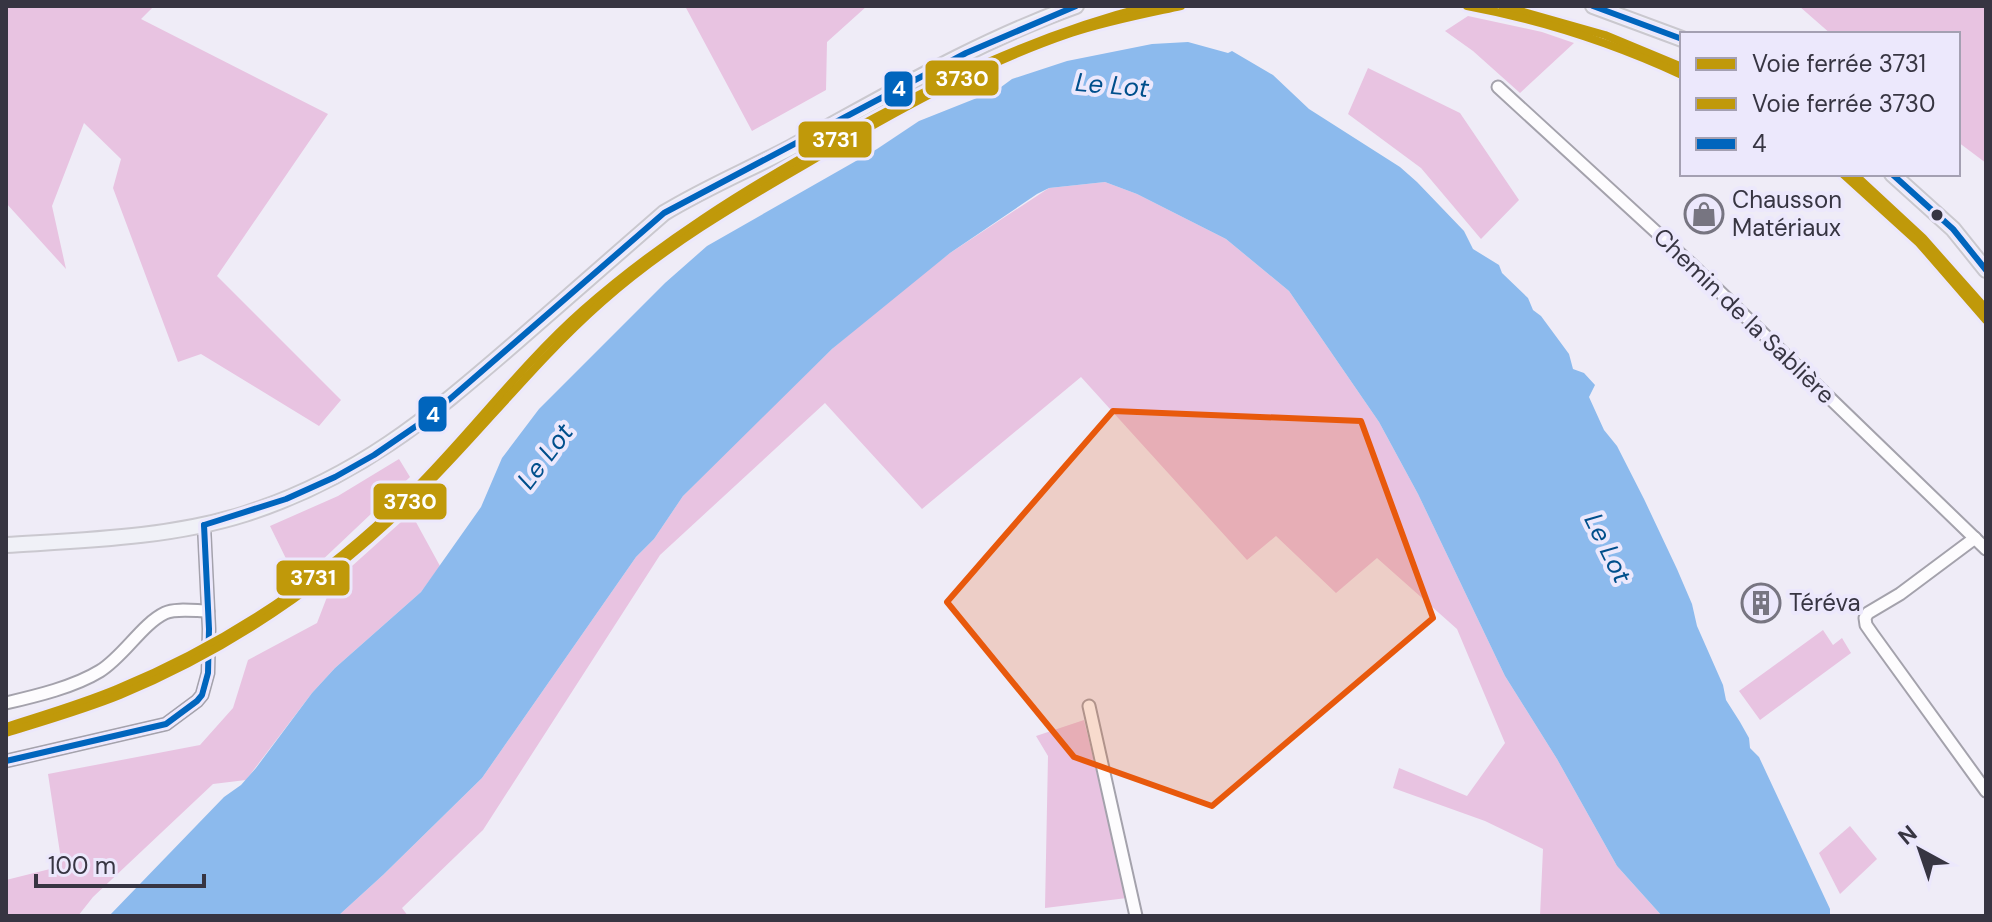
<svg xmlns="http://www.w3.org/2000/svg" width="1992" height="922" viewBox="0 0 1992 922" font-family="'DM Sans',sans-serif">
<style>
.green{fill:#e8c3e1}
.water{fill:#8cbaed}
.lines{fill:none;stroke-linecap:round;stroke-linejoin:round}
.minor-casing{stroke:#a4a2ac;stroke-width:15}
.major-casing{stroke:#cac8cf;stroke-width:18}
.minor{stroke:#fdfcfe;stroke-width:11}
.major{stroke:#f0f1f7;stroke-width:14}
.bus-1-casing{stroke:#ece8fc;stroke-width:12}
.bus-1{stroke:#0065bd;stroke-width:6}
.rail-1-casing{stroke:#ece8fc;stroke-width:14}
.rail-2-casing{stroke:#ece8fc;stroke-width:14}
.rail-1{stroke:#c0990a;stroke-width:8}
.rail-2{stroke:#c0990a;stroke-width:8}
.marked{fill:#e8590c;fill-opacity:0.2;stroke:#e8590c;stroke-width:6;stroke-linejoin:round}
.bus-dot{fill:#373542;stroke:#ece8fc;stroke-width:3}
.labels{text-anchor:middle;stroke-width:8;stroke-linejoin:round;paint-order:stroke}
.poi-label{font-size:24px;fill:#373542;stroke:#ece8fc;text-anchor:start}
.street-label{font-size:24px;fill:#373542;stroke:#ece8fc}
.water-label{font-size:26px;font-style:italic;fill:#004f8c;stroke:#ece8fc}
.line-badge{stroke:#ece8fc;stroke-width:3}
.badge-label{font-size:22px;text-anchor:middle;font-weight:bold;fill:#fff}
</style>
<rect width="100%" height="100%" fill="#efecf7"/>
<g class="green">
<path d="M6 6H154L141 19 328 114 217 276 341 400 319 426 201 354 178 362 113 188 121 159 84 123 52 206 66 269 6 203Z"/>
<path d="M685 6H867L827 42 826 90 752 131Z"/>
<path d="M1799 6H1986V163L1958 142V34H1831Z"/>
<path d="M1468 16 1542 32 1574 43 1520 93 1473 51 1445 31Z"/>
<path d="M1368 68 1460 113 1519 200 1481 239 1421 168 1348 114Z"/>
<path d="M1105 182 1137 194 1226 239 1289 291 1379 422 1418 494 1505 676 1557 759 1617 866 1662 916H1540L1543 849 1485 821 1393 788 1399 768 1467 796 1505 743 1457 629 1377 558 1336 593 1276 536 1247 560 1081 377 922 509 825 403 660 555 483 830 402 908 408 916H338L383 875 482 778 636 557 654 539 683 496 751 427 832 349 905 287 950 253 1049 188Z"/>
<path d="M399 459 410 477 298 583 270 526 338 496Z"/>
<path d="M411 513 440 566 421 592 335 668 312 693 246 780 213 784 93 897 78 916H6V880L62 866 48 774 200 745 233 708 248 660 317 623 332 584Z"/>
<path d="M1823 630 1833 645 1842 638 1851 653 1760 720 1739 691Z"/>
<path d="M1084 720 1127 898 1045 908 1048 756 1036 736Z"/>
<path d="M1850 826 1877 859 1840 894 1819 853Z"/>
</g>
<path class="water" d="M1188 42 1228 53 1232 51 1273 75 1309 109 1400 167 1417 182 1464 231 1473 249 1499 265 1502 273 1528 298 1533 310 1541 316 1569 354 1573 369 1584 373 1595 385 1589 397 1604 430 1617 446 1644 499 1677 569 1692 604 1697 626 1723 685 1726 700 1740 722 1749 738 1750 748 1759 757 1830 909V916H1662L1617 866 1557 759 1505 676 1418 494 1379 422 1289 291 1226 239 1137 194 1105 182 1049 188 1037 194 950 253 832 349 683 496 654 539 636 557 482 778 383 875 338 916H109L224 797 241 785 256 768 312 693 335 668 421 592 481 507 502 458 539 409 665 283 707 246 877 149 919 121 997 90 1012 79 1067 61 1152 44Z"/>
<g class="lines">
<g class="minor-casing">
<g id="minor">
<path d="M1498 87 1690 263 1986 549"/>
<path d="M1975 538 1900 594 1868 613 1865 618 1866 625 1873 635 1986 791"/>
<path d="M6 703C36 696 74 687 100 671 124 656 142 624 165 613 175 608 196 611 208 611"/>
<path d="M1089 706 1136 916"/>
<path d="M6 761 166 724 197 701 202 695 208 673 209 629 204 525"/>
</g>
</g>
<g class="major-casing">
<g id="major">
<path d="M1593 6 1682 39"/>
<path d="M1892 174 1953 229 1986 270"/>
<path d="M6 545C85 540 169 538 245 514 357 478 427 419 514 344 564 300 614 257 664 213 705 188 748 170 790 148 886 96 973 43 1076 6"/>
</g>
</g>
<use href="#minor" class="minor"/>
<use href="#major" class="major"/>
<g class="bus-1-casing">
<g id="bus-1">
<path d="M1593 6 1682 39"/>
<path d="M1892 174 1953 229 1986 270"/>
<path d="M204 525 286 499 335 477 374 455 428 418 664 213 966 53 1076 6"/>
<path d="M6 761 166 724 197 701 202 695 208 673 209 629 204 525"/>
</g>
</g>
<use href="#bus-1" class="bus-1"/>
<g class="rail-1-casing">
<g id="rail-1">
<path d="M1502 6 1605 35 1682 67"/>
<path d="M1854 174 1923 238 1986 309"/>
<path d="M6 727C43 715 81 704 117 689 228 643 328 576 413 491 472 432 521 365 583 310 659 243 745 189 834 140 935 84 1037 34 1150 6"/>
</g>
</g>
<g class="rail-2-casing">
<g id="rail-2">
<path d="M1467 6C1542 20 1613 43 1682 75"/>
<path d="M1843 174 1919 243 1986 320"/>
<path d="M6 733C44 721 83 710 120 695 231 649 331 580 416 496 480 433 535 361 602 302 664 247 735 205 806 164 891 114 977 65 1071 33 1107 21 1144 14 1181 6"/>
</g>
</g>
<use href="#rail-1" class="rail-1"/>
<use href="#rail-2" class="rail-2"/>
</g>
<path class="marked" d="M1113 411 1361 421 1433 618 1212 806 1074 757 947 602Z"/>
<defs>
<g id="shop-ring" transform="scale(2)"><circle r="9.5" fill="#ece8fc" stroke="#777581" stroke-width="1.5"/><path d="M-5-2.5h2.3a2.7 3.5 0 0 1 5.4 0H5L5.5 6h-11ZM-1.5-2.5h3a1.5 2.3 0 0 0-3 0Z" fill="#777581"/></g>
<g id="building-ring" transform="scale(2)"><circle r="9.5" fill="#ece8fc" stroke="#777581" stroke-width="1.5"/><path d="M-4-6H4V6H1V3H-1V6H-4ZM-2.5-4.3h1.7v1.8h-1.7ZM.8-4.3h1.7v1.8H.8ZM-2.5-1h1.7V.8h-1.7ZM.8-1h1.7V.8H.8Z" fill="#777581"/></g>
</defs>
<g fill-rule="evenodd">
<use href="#shop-ring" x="1704" y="214"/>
<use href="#building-ring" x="1761" y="603"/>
</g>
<circle class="bus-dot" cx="1937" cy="215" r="7"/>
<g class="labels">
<g class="poi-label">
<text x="1732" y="208">Chausson<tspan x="1732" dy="28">Matériaux</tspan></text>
<text x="1789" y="611">Téréva</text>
</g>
<g class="street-label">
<text transform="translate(1744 316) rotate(44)" y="8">Chemin de la Sablière</text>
</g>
<g class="water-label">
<text transform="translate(1112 85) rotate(5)" y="9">Le Lot</text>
<text transform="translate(545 456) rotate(-53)" y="9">Le Lot</text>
<text transform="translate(1608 548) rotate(64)" y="9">Le Lot</text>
</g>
</g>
<g class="line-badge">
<rect x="924" y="59" width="76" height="38" rx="8" fill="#c0990a"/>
<rect x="883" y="70" width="31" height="38" rx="8" fill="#0065bd"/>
<rect x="797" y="120" width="76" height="39" rx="8" fill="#c0990a"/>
<rect x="417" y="395" width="31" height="38" rx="8" fill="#0065bd"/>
<rect x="372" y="482" width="76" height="39" rx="8" fill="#c0990a"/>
<rect x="275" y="559" width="76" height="38" rx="8" fill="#c0990a"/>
</g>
<g class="badge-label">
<text x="962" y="86">3730</text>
<text x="899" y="96">4</text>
<text x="835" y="147">3731</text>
<text x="433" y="422">4</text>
<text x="410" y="509">3730</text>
<text x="313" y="585">3731</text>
</g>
<rect width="1992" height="922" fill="none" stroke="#373542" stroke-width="16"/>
<rect x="1680" y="32" width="280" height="144" fill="#ece8fc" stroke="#a4a0b2" stroke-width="2"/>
<rect x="1696" y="58" width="40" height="12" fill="#c0990a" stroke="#a4a0b2" stroke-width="2"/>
<text x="1752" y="72" font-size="24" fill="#373542">Voie ferrée 3731</text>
<rect x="1696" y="98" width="40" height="12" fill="#c0990a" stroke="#a4a0b2" stroke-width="2"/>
<text x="1752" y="112" font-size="24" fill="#373542">Voie ferrée 3730</text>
<rect x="1696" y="138" width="40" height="12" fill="#0065bd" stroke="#a4a0b2" stroke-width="2"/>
<text x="1752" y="152" font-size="24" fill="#373542">4</text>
<g transform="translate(1920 850) rotate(320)" stroke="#ece8fc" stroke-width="6" paint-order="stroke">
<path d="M0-6L14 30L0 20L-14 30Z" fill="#373542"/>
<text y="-12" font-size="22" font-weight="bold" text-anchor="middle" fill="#373542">N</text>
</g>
<path d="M36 874v12h168v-12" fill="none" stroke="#373542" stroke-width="4"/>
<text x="48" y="874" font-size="24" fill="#373542" stroke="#ece8fc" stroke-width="6" paint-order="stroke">100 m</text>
</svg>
